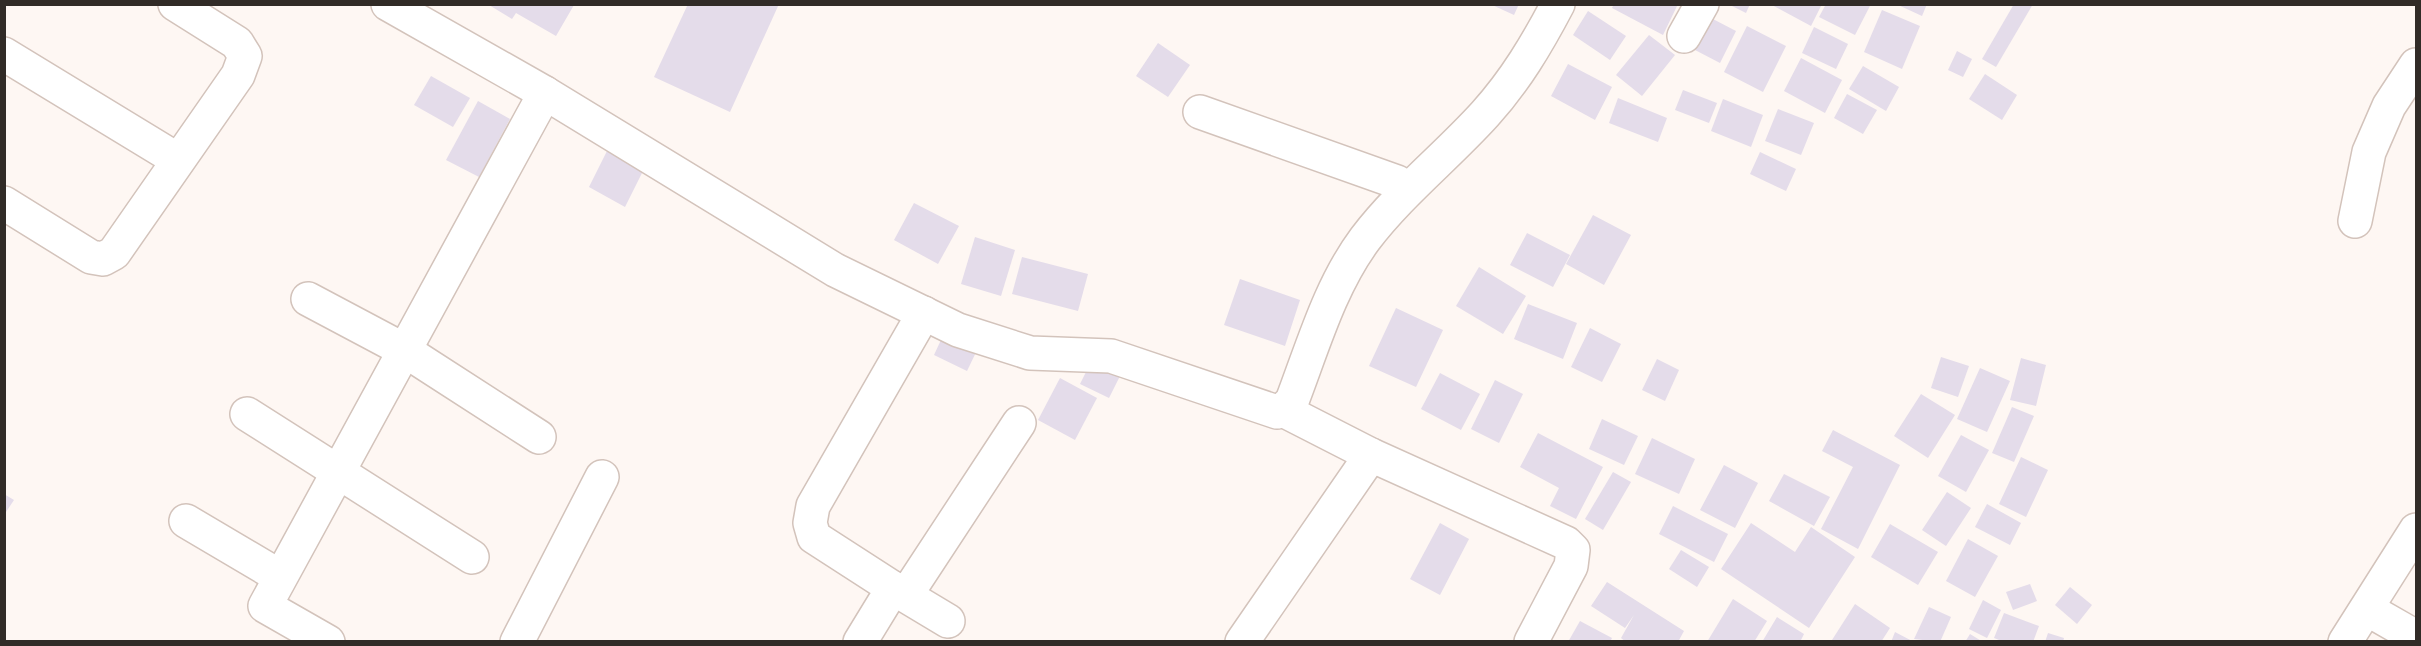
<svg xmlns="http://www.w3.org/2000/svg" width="2421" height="646" viewBox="0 0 2421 646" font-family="Montserrat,sans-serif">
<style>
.building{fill:#e4dcea}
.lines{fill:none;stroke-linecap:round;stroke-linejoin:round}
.minor-casing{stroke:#d3c3bb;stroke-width:36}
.minor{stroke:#fff;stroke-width:33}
</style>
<rect width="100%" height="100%" fill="#fef7f3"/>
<g class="building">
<path d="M688 4H779L730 112 654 77Z"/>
<path d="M1490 4H1519L1514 15Z"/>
<path d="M1614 4H1678L1663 35 1612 8Z"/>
<path d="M1728 4H1750L1746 13Z"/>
<path d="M1770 4H1822L1811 26Z"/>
<path d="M1826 4H1871L1855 35 1819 17Z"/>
<path d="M1896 4H1927L1922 16Z"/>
<path d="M2014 4H2033L1996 67 1982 59Z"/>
<path d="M489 5H574L556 36 516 13 512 19Z"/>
<path d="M1882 10 1920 26 1902 69 1864 52Z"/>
<path d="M1588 11 1626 36 1610 60 1573 35Z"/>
<path d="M1711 18 1736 31 1720 63 1695 50Z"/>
<path d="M1747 26 1786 46 1763 92 1724 72Z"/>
<path d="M1814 27 1848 44 1836 69 1802 53Z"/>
<path d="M1649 35 1675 55 1642 96 1616 75Z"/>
<path d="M1158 43 1190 65 1168 97 1136 76Z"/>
<path d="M1957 51 1972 59 1963 77 1948 70Z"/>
<path d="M1801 58 1842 80 1825 113 1784 91Z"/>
<path d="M1568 64 1612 87 1595 120 1551 96Z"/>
<path d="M1863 66 1899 87 1886 111 1849 89Z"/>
<path d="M1985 74 2017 95 2002 120 1969 99Z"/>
<path d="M431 76 470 98 453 127 414 105Z"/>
<path d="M1683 90 1717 103 1709 123 1675 110Z"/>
<path d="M1847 94 1877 110 1863 134 1834 118Z"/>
<path d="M1618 98 1667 118 1658 142 1609 123Z"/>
<path d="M1723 99 1763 115 1751 147 1711 131Z"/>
<path d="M478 101 510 119 479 177 446 160Z"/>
<path d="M1778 109 1814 123 1801 155 1765 141Z"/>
<path d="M607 151 643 171 625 207 589 187Z"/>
<path d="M1760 152 1796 169 1786 191 1750 174Z"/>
<path d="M914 203 959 226 938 264 894 240Z"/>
<path d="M1593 215 1631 235 1604 285 1566 264Z"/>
<path d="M1527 233 1570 255 1553 287 1510 265Z"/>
<path d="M975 237 1015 250 1001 296 961 284Z"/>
<path d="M1022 257 1088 274 1078 311 1012 294Z"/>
<path d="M1479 267 1526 296 1503 334 1456 306Z"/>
<path d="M1240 279 1300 300 1285 346 1224 325Z"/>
<path d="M1528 304 1577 323 1563 359 1514 339Z"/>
<path d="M1396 308 1443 330 1416 387 1369 366Z"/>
<path d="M947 327 980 344 967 371 934 355Z"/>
<path d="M1590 328 1621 344 1602 382 1571 367Z"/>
<path d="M1094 356 1123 370 1109 398 1080 384Z"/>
<path d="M1941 357 1969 366 1958 397 1931 388Z"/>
<path d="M2021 358 2046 365 2036 406 2010 400Z"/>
<path d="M1657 359 1679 370 1665 401 1642 390Z"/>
<path d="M1980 368 2010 381 1987 432 1957 419Z"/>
<path d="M1440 373 1480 394 1461 430 1421 409Z"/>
<path d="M1060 378 1097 398 1075 440 1038 420Z"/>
<path d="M1495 380 1523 394 1499 443 1471 429Z"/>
<path d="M1921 394 1955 415 1928 458 1894 436Z"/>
<path d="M2012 407 2034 416 2014 462 1992 453Z"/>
<path d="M1602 419 1638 436 1624 465 1589 449Z"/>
<path d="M1833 430 1900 465 1858 549 1821 529 1853 467 1822 451Z"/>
<path d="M1538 433 1603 467 1576 519 1550 506 1559 488 1520 467Z"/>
<path d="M1961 435 1989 450 1966 492 1938 476Z"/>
<path d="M1652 438 1695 459 1679 494 1635 474Z"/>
<path d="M2021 457 2048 470 2026 517 1999 504Z"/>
<path d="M1724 465 1758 483 1735 528 1700 510Z"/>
<path d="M1613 472 1631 482 1603 530 1585 519Z"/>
<path d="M1784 474 1830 497 1814 526 1769 501Z"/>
<path d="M1947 492 1971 508 1946 546 1922 530Z"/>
<path d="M4 494 14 500 4 515Z"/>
<path d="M1987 504 2021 523 2010 545 1975 527Z"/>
<path d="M1673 506 1728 534 1714 562 1659 534Z"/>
<path d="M1440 523 1469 539 1440 595 1410 579Z"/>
<path d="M1751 523 1795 552 1811 527 1855 557 1809 628 1721 569Z"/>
<path d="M1890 524 1938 552 1918 585 1871 557Z"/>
<path d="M1968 539 1998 556 1975 597 1946 581Z"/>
<path d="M1681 550 1709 567 1697 587 1669 569Z"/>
<path d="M1607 582 1684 631 1678 642H1626L1621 638 1634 615 1625 628 1591 606Z"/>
<path d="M2030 584 2037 601 2013 610 2006 592Z"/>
<path d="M2070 587 2092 605 2077 624 2055 605Z"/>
<path d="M1733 599 1767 621 1754 642H1707Z"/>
<path d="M1983 600 2001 610 1987 638 1969 629Z"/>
<path d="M1855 604 1890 628 1881 642 1832 640Z"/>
<path d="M1929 607 1951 617 1940 642 1914 639Z"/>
<path d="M2004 613 2039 626 2033 642H2004L1994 638Z"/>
<path d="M1777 617 1804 634 1800 642H1762Z"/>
<path d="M1580 621 1612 638 1610 642H1568Z"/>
<path d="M1895 632 1914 642H1891Z"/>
<path d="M2048 633 2064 638 2063 642H2045Z"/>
<path d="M1970 634 1983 642H1965Z"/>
</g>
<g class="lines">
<g class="minor-casing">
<g id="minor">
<path d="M388 4 545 93 835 270 958 330 1030 353 1111 356 1277 412 1283 410 1292 401C1313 346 1330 286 1365 239 1400 193 1446 157 1485 114 1515 81 1537 44 1558 4"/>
<path d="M1684 36 1702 4"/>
<path d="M4 54 178 160"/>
<path d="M1200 112 1397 182 1409 189"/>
<path d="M4 203 91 257 103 259 114 253 238 75 245 56 237 43 175 4"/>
<path d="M2355 221 2369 152 2389 106 2416 65"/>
<path d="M308 299 404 350 539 437"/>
<path d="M1283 410 1371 455 1566 543 1573 550 1571 566 1531 642"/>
<path d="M247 414 472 557"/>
<path d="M186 521 279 576"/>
<path d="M893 588 948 621"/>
<path d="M906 595 1019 423"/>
<path d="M2367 609 2416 637"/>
<path d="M328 642 265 606 545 93"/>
<path d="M517 642 602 477"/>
<path d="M860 642 893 588 814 537 810 523 813 506 924 313"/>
<path d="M1242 642 1371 455"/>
<path d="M2345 642 2416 530"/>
</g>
</g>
<use href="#minor" class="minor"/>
</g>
<rect width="2421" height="646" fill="none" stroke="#312b27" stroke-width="12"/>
</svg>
